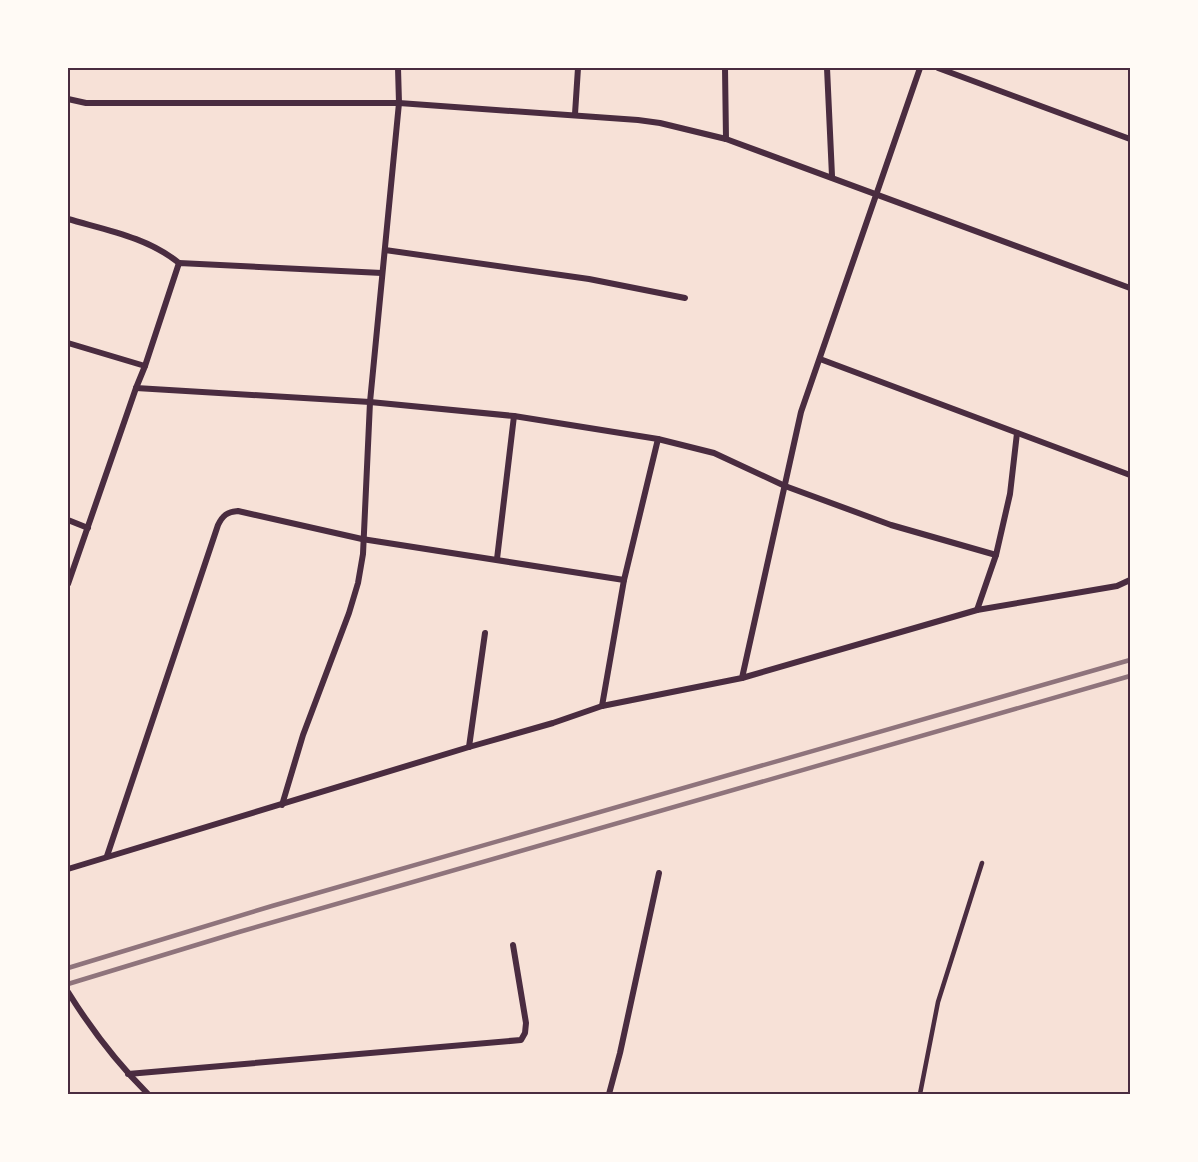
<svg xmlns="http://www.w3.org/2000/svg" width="1198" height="1162" viewBox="0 0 1198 1162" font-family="Barlow,sans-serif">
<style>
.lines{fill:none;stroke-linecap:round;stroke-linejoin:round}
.service{stroke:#4a2c40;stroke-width:4.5}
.minor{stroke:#4a2c40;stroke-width:6}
.rail{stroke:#8f747c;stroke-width:4.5}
.neatline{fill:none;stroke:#4a2c40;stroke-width:2}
</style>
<rect width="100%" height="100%" fill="#f7e1d7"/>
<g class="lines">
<path class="service" d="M920 1094 938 1002 982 863"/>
<g class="minor">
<path d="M725 68 726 139"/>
<path d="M827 68 832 176"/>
<path d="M938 68 1130 139"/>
<path d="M68 99 86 103H399L638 120 660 123 726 139 1130 288"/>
<path d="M575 114 578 68"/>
<path d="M68 219C106 230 147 237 179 263"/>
<path d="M385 250 589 279 685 298"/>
<path d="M68 343 145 366"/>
<path d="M820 359 1130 475"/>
<path d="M136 388 370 402 514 416 658 439 714 453 785 486 891 525 996 555"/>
<path d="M68 520 88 528"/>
<path d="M497 559 514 416"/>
<path d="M68 584 136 388 145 366 179 263 382 273"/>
<path d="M977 610 996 555 1010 494 1017 433"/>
<path d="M742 678 977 610 1117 586 1130 580"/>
<path d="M602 706 624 580 658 439"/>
<path d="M469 747 485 633"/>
<path d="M282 805 303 735 349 613 358 583 363 554 370 402 399 103 398 68"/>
<path d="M107 856 218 525C223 515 227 512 238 511L362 539 624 580"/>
<path d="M68 869 469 747 553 723 602 706 742 678 801 412 920 68"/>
<path d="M68 992C91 1029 117 1063 148 1094"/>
<path d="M128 1074 521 1040 525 1033 526 1023 513 945"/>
<path d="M609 1094 620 1053 659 873"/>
</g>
<g class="rail">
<path d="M68 968 272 906 1130 660"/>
<path d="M68 984 239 932 1130 676"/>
</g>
</g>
<rect width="1198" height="1162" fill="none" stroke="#fffaf5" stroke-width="138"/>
<rect x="69" y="69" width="1060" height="1024" class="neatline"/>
</svg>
